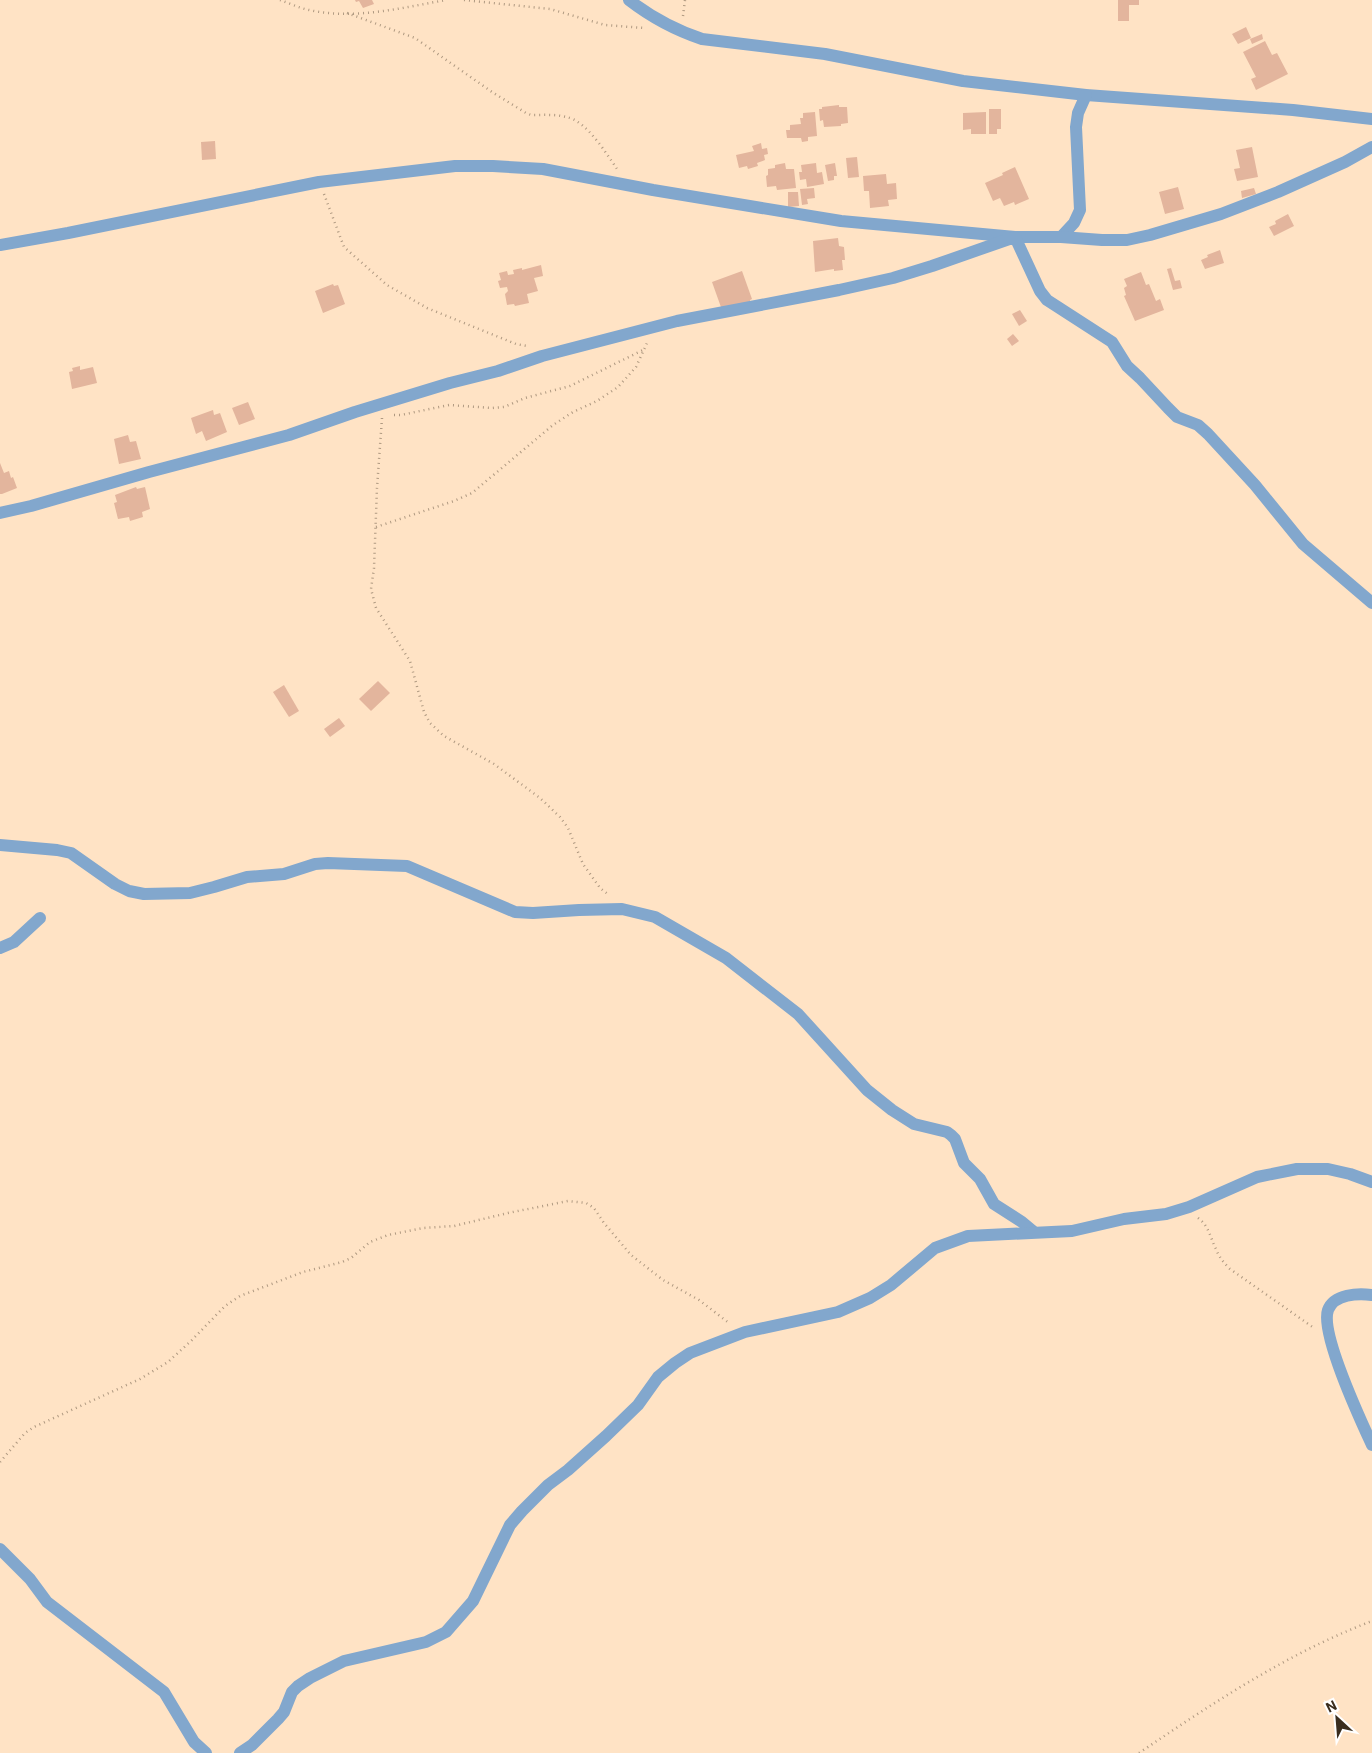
<svg xmlns="http://www.w3.org/2000/svg" width="1372" height="1753" viewBox="0 0 1372 1753" font-family="Roboto,sans-serif">
<style>
.building{fill:#e3b59d}
.lines{fill:none;stroke-linecap:round;stroke-linejoin:round}
.path{stroke:#af9981;stroke-width:2.5;stroke-dasharray:1 4;stroke-linecap:butt}
.minor{stroke:#82a7cd;stroke-width:12}
</style>
<rect width="100%" height="100%" fill="#ffe3c5"/>
<g class="building">
<path d="M355 0H372L374 4 363 8 359 1 356 2Z"/>
<path d="M1118 0H1139V5H1129V21H1118Z"/>
<path d="M1246 27 1251 38 1238 44 1232 34Z"/>
<path d="M1262 34 1263 39 1261 40 1252 44 1250 39Z"/>
<path d="M1265 41 1272 55 1277 53 1288 74 1256 90 1251 79 1256 77 1243 52Z"/>
<path d="M839 105V107H847L848 123 841 124V126L824 127 823 120 820 121 819 109H822V107Z"/>
<path d="M989 109H1001V129H997V134H989Z"/>
<path d="M815 112 817 136 808 137V141L802 142 801 138H787L786 130H790V125L801 124 800 118H803V113Z"/>
<path d="M986 112V134H971V129L963 130V113Z"/>
<path d="M215 141 216 159 202 160 201 142Z"/>
<path d="M761 143 762 149 767 148 768 154 764 155 765 160 757 163 758 166 748 169 747 166 739 168 736 155 754 151 752 146Z"/>
<path d="M1252 147 1258 177 1237 181 1234 169 1240 168 1236 150Z"/>
<path d="M857 157 859 177 848 178 846 158Z"/>
<path d="M785 163 786 169H794L796 188 777 190 776 186 767 187 766 176 768 175V169L775 168V165Z"/>
<path d="M816 163 817 173 822 172 824 184 807 187 806 179 800 180 799 172H802L801 165Z"/>
<path d="M835 163 837 176H834V180L828 181 825 165Z"/>
<path d="M1015 167 1029 199 1015 205 1014 202 1004 206 1000 198 993 201 985 183 1003 175 1002 173Z"/>
<path d="M886 174 887 184 896 183 897 199 888 200 889 206 870 208 869 191H864L863 176Z"/>
<path d="M1178 187 1184 209 1165 214 1159 192Z"/>
<path d="M814 188 815 198 807 199 808 204 802 205 800 189Z"/>
<path d="M1254 188 1256 194 1242 198 1241 191Z"/>
<path d="M788 192H798L799 206 788 207Z"/>
<path d="M1288 214 1294 226 1274 236 1269 227 1276 224 1275 221Z"/>
<path d="M838 238 839 246 844 247 845 260H842L843 270 834 271V269L815 272 813 241Z"/>
<path d="M1220 250 1224 263 1205 269 1201 260 1208 257 1207 255Z"/>
<path d="M541 265 543 276 534 278 538 291 527 294 529 303 515 306 514 304 507 305 505 294 508 291 507 287 500 288 498 281 501 280 499 273 507 271 508 275 514 274 513 270 522 268V270Z"/>
<path d="M1171 268 1175 281 1180 280 1182 288 1173 290 1167 269Z"/>
<path d="M742 271 752 299 750 300V302L722 310 712 282Z"/>
<path d="M1141 272 1146 285 1149 284 1156 301 1160 299 1164 310 1135 321 1124 296 1126 295 1124 288 1127 286 1124 279Z"/>
<path d="M333 284 334 286 338 285 345 304 323 313 315 291Z"/>
<path d="M1020 310 1027 321 1019 326 1012 314Z"/>
<path d="M1013 334 1019 341 1012 346 1007 339Z"/>
<path d="M80 366V370L93 367 97 383 72 389 69 372 73 371 72 368Z"/>
<path d="M248 402 255 419 239 425 232 408Z"/>
<path d="M213 410 214 415 220 413 227 432 206 441 202 431 196 434 191 418Z"/>
<path d="M128 435 130 442 136 441 141 459 119 464 114 439Z"/>
<path d="M0 463 4 473 9 471 11 478 13 477 17 488 2 494H0Z"/>
<path d="M136 487 137 489 145 487 150 509 142 512 143 517 130 521 129 517 118 519 114 503 117 502 115 495Z"/>
<path d="M378 681 390 693 371 711 359 699Z"/>
<path d="M284 685 299 711 289 717 273 692Z"/>
<path d="M339 718 345 726 330 737 324 729Z"/>
</g>
<g class="lines">
<g class="path">
<path d="M280 0C289 3 299 8 309 10 354 20 401 8 446 0"/>
<path d="M464 0 550 9 605 25 644 28"/>
<path d="M347 13 415 38 492 92 526 113 531 115C543 115 555 114 566 117 586 120 606 153 617 169"/>
<path d="M683 16 685 0"/>
<path d="M324 194 344 247 387 285 427 308 516 344 527 346"/>
<path d="M394 415H401L449 405 492 408 504 407 525 398 570 386 643 350"/>
<path d="M382 418 377 488 374 568 371 589 376 608 410 661 424 712 430 723 444 736 494 764 540 798 560 817 568 828 583 864 600 888 609 895"/>
<path d="M376 527 454 501 472 493 553 425 573 412 597 401 618 387 636 367 647 343"/>
<path d="M1198 1218C1209 1226 1210 1237 1216 1249 1219 1257 1224 1263 1230 1269L1314 1328"/>
<path d="M0 1462 25 1433 34 1427 140 1379 168 1362 191 1341 225 1306 240 1296 303 1272 342 1262 351 1258 370 1242 388 1235 423 1228 454 1226 508 1213 568 1201 586 1203 594 1208 604 1223 631 1255 663 1280 699 1300 729 1323"/>
<path d="M1139 1753C1213 1703 1288 1653 1372 1621"/>
</g>
<g class="minor">
<path d="M629 0C651 17 675 30 702 39L825 54 963 81 1086 95 1293 110 1372 119"/>
<path d="M1061 237 1074 223 1080 210 1076 127 1078 113 1086 95"/>
<path d="M0 245 68 233 319 182 455 166H493L543 169 653 190 841 221 1015 237H1061L1102 240H1127L1150 235 1221 214 1278 192 1345 162 1372 147"/>
<path d="M0 513 31 506 149 472 289 435 355 412 450 383 498 371 542 356 677 321 839 290 893 278 932 266 1015 237 1040 291 1047 300 1112 342 1127 366 1140 378 1168 408 1177 417 1198 425 1208 434 1255 485 1303 544 1372 603"/>
<path d="M0 845 57 850 71 853 115 884 129 891 144 894 190 893 214 887 247 877 284 874 315 864 328 863 407 866 515 912 533 913 579 910 622 909 655 917 726 958 798 1014 867 1090 892 1110 914 1124 947 1132 951 1135 955 1139 964 1163 980 1179 994 1204 1022 1222 1034 1232"/>
<path d="M0 948 14 942 40 918"/>
<path d="M1372 1295C1358 1293 1334 1294 1328 1310 1320 1333 1361 1421 1372 1445"/>
<path d="M0 1549 30 1579 47 1602 164 1692 194 1742 206 1753"/>
<path d="M240 1753 252 1745 278 1719 284 1712 292 1692 298 1686 310 1678 344 1661 426 1642 446 1632 473 1601 510 1525 522 1511 548 1485 568 1470 606 1436 638 1405 658 1377 675 1363 690 1353 745 1332 838 1312 870 1298 891 1285 935 1248 968 1236 1072 1231 1124 1219 1166 1214 1189 1207 1257 1177 1297 1169H1328L1350 1174 1372 1182"/>
</g>
</g>
<g transform="translate(1337 1718) rotate(334)" stroke="#ffffff" stroke-width="4" paint-order="stroke">
<path d="M0-4L9 19L0 12L-9 19Z" fill="#3a2d1e"/>
<text y="-8" font-size="14" font-weight="bold" text-anchor="middle" fill="#3a2d1e">N</text>
</g>
</svg>
